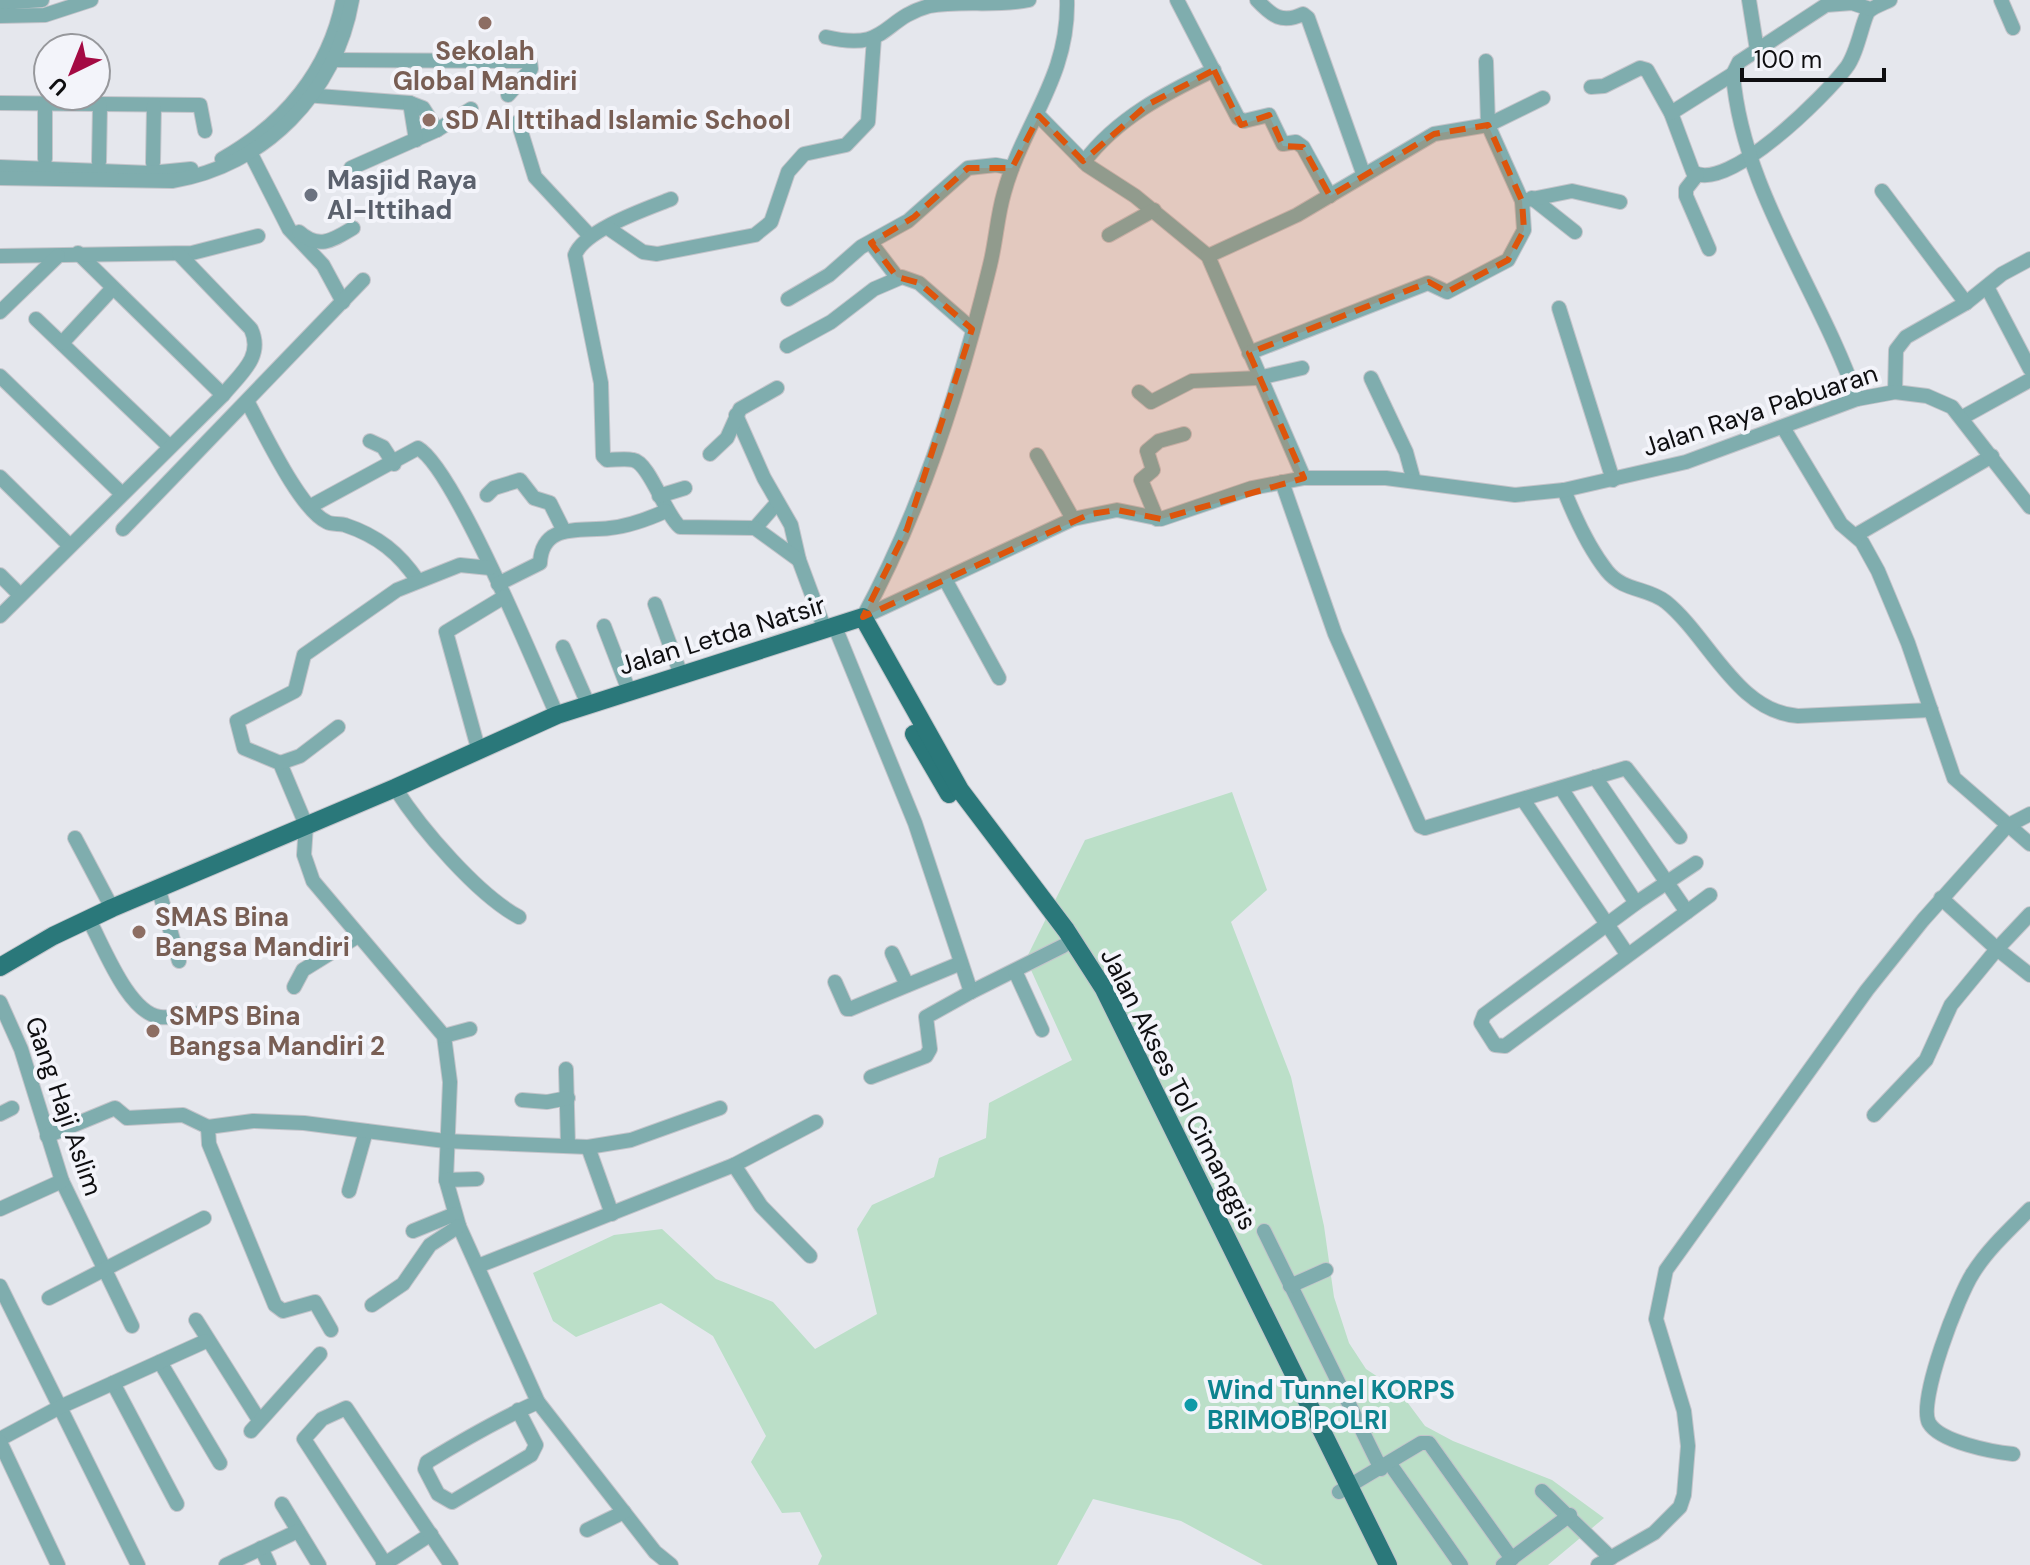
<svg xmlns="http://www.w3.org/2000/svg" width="2030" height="1565" viewBox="0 0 2030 1565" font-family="'DM Sans',sans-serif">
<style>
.green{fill:#bbdfc8}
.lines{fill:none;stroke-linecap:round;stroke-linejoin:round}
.minor-casing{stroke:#c3c4ca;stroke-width:16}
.major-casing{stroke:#c3c4ca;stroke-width:20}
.minor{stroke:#7fadae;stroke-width:14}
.major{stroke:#2a787a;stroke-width:18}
.marked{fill:#dd550c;fill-opacity:0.2;stroke:#dd550c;stroke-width:6;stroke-dasharray:16 10;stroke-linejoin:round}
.education-dot{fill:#8d6e63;stroke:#f3f4fa;stroke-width:3}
.worship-dot{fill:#6b7280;stroke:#f3f4fa;stroke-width:3}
.culture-dot{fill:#0f9aa8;stroke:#f3f4fa;stroke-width:3}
.labels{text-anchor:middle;stroke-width:8;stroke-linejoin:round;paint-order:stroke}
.education-label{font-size:26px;font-weight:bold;fill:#785e54;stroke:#f3f4fa;text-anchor:start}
.worship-label{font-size:26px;font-weight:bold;fill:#5b616d;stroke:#f3f4fa;text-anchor:start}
.street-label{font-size:26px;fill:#0e0e10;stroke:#f3f4fa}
.culture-label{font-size:26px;font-weight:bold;fill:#0d838f;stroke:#f3f4fa;text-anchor:start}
</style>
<rect width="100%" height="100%" fill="#e5e7ed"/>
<path class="green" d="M1232 792 1267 890 1231 922 1291 1077 1324 1226 1334 1297 1349 1343 1366 1369 1399 1391 1425 1426 1453 1441 1552 1480 1604 1518 1548 1565H1263L1181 1521 1093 1499 1057 1565H818L822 1556 800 1512 782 1513 751 1462 766 1436 713 1336 661 1303 576 1337 553 1321 533 1273 614 1235 662 1229 716 1279 773 1302 815 1349 877 1314 857 1229 872 1205 934 1177 939 1158 986 1138 989 1103 1072 1060 1026 959 1085 840Z"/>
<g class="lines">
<g class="minor-casing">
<g id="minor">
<path d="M1177 0 1238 118 1244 121 1269 115 1283 144 1296 142 1303 147 1330 196"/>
<path d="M1257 0C1272 16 1282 24 1303 14L1308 18 1363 173"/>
<path d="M1749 0 1757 50"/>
<path d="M2001 0 2013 28"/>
<path d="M0 3 42 0"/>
<path d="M0 16 45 15 91 0"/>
<path d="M826 37C889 52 881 19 929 6 962 0 996 7 1029 0"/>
<path d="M334 60 530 61 531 69 508 95"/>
<path d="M1591 87 1604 86 1640 68 1647 70 1671 113 1693 172C1727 194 1826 95 1846 68 1858 53 1863 17 1869 11 1873 7 1884 3 1890 0"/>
<path d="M305 95 410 103 423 108 437 130 351 168"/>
<path d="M0 103 200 105 205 131"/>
<path d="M45 103V159"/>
<path d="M410 103 416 140"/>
<path d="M1671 113 1733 74"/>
<path d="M1039 116 1087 165 1135 196 1208 256 1304 478"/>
<path d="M518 122 535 177 590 236"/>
<path d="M437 130 471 109"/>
<path d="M251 154 289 229 323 265 343 302"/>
<path d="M222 159C284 124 329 71 343 0"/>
<path d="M99 162 100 105"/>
<path d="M1084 162C1117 118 1166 93 1214 70"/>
<path d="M153 163 154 106"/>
<path d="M0 167 150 173 191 169"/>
<path d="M1697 175 1686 189V196L1709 249"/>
<path d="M0 178 172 181C264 166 336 93 352 0"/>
<path d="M1882 191 1966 303"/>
<path d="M1532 198 1575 232"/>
<path d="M671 199C646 209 584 230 575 255L601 383 603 456 607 460C615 460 625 458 633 460 650 463 664 513 680 527L755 528 777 503"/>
<path d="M1522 201 1572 191 1620 202"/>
<path d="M608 228 643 252 657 254 755 235 771 222 788 172 804 154 846 145 868 122 874 38"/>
<path d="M299 232C319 250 333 240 353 228"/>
<path d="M1109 235 1154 210"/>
<path d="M871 243 897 277"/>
<path d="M78 253 223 395"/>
<path d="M0 256 192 253 258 236"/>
<path d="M1208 256 1297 215 1434 134 1488 125 1543 98"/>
<path d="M1987 287 2030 369"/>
<path d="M788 299 829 275 861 247 908 221 968 168 996 165 1012 168"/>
<path d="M1559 308 1613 480"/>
<path d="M0 312 58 256"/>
<path d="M36 319 169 446"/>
<path d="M62 343 112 289"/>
<path d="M787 346 831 322 874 289 902 277 919 283 972 329"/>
<path d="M1249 353 1428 283 1447 292 1508 260 1524 230 1522 201 1488 125 1486 61"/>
<path d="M0 376 121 493"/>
<path d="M1371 378 1406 452 1414 481"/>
<path d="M1139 392 1151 402 1192 381 1258 378 1302 368"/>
<path d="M1895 392 1896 350 1906 337 1966 303 2002 274 2030 259"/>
<path d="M1857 399C1820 291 1742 190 1733 74L1739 62 1826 5 1852 3 1870 9"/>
<path d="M248 403C263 430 300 510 327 522 332 525 340 523 345 525 378 536 399 553 418 581"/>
<path d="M736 415 764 478 791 525 799 560 825 630"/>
<path d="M1963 417 2030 380"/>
<path d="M1784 429 1841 524 1862 542 1878 571 1908 643 1954 778 2030 844"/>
<path d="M370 441 383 447 394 464"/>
<path d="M710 454 727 438 740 409 777 388"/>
<path d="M1037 455 1073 519"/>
<path d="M0 477 69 545"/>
<path d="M1282 482 1335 634 1420 826 1425 828 1626 768 1680 837"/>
<path d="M1564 490C1575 518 1588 547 1607 571 1624 592 1647 587 1666 602 1709 637 1737 712 1798 716L1931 710"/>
<path d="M487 495 494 488 520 480 534 498 550 503 563 529"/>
<path d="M659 496 685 488"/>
<path d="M311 506 418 448C454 468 536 668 557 715"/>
<path d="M1157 519 1141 480 1153 470 1147 451 1159 441 1184 434"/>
<path d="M755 528 799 560"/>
<path d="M123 529 363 280"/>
<path d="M1856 535 1992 456"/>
<path d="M490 568 460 565 397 590 304 655 295 691 237 721 244 748 280 763 306 825 304 855 313 881 444 1036 450 1082 446 1180 459 1226 538 1402 655 1552 671 1565"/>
<path d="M0 575 20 595"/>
<path d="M946 581 999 678"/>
<path d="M498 584 540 563C542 522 581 532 610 528 630 526 648 519 666 511"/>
<path d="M655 604 681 675"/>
<path d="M0 616 223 395C240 374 264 357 251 329L179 254"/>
<path d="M863 617 1073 519 1117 510 1161 519 1252 488 1304 478H1386L1515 495 1564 490 1686 462 1857 399 1895 392 1927 396 1952 407 2030 507"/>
<path d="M863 617C922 509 961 385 990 265 996 241 997 217 1004 193 1023 123 1069 78 1067 0"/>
<path d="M604 626 629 691"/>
<path d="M835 627 915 823 971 992 1063 946"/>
<path d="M563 647 588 704"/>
<path d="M478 748 446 632 504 597"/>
<path d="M280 763 300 756 338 727"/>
<path d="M1595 777 1687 912"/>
<path d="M395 788C421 829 478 895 519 917"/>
<path d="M1561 788 1636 903"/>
<path d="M1524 801 1627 954"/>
<path d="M75 838 112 908"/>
<path d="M1696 863 1636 903 1484 1015 1481 1023 1495 1045 1505 1046 1710 895"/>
<path d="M158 887 179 961"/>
<path d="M2030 914 1997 949 2030 975"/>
<path d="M88 918C103 945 128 1013 160 1017 174 1019 190 1014 204 1013"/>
<path d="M892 953 907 985"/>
<path d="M1015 971 1042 1030"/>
<path d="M835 982 847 1009H850L961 963"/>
<path d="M294 987 303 970 358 936"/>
<path d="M0 1002 21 1049 62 1181 132 1326"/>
<path d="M444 1036 470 1029"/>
<path d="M566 1069 568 1146"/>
<path d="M871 1077 926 1056 930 1049 926 1017 971 992"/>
<path d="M522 1100 547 1102 568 1098"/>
<path d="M0 1114 12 1108"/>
<path d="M1874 1115 1926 1060 1951 1005 1997 949 1941 898"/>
<path d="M47 1136 115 1108 127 1118 183 1115 208 1127"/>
<path d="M588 1147 612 1214"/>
<path d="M734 1165 816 1122"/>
<path d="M446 1180 477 1179"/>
<path d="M349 1191 366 1131"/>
<path d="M0 1209 62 1181"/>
<path d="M413 1231 455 1214"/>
<path d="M1264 1231 1381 1469"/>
<path d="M478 1266 734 1165 761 1206 810 1256"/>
<path d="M0 1286 138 1565"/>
<path d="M1290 1286 1326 1270"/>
<path d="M49 1298 204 1218"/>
<path d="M372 1305 403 1284 430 1245 459 1226"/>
<path d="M196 1320 259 1420"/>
<path d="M331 1330 315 1302 283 1311 275 1305 209 1144 208 1127 253 1121 304 1123 445 1141 588 1147 631 1140 720 1108"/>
<path d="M160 1362 220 1463"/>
<path d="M113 1383 177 1504"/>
<path d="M518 1410 536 1445 531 1455 452 1502 438 1494 425 1469 427 1462C463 1440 499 1419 538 1402"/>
<path d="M251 1431 320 1354"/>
<path d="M0 1439 60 1407 206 1341"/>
<path d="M0 1442 58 1565"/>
<path d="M2013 1454C1993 1452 1940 1442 1929 1423 1917 1402 1959 1294 1973 1273 1988 1249 2010 1229 2030 1209"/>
<path d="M1390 1464 1461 1565"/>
<path d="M1542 1491 1611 1558"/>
<path d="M1339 1492 1421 1443H1429L1512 1559"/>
<path d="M282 1504 319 1565"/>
<path d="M587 1530 624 1512"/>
<path d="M261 1548 269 1565"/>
<path d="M226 1565 298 1531"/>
<path d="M383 1565 431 1534"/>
<path d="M386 1565 304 1439 322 1419 346 1408 451 1565"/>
<path d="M1503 1565 1570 1515"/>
<path d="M1598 1565 1654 1533 1680 1507 1684 1495 1688 1446 1684 1411 1656 1319 1666 1270 1867 990 1923 920 2007 826 2030 814"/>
</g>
</g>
<g class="major-casing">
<g id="major">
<path d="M914 734 949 794"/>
<path d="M0 967 53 936 112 908 395 788 557 715 863 617 960 790 1066 930 1104 989 1388 1565"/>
</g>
</g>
<use href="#minor" class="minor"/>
<use href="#major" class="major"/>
</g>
<path class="marked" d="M1214 70 1241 125 1269 115 1283 146 1303 147 1330 196 1434 134 1488 125 1522 201 1524 230 1508 260 1447 292 1429 282 1249 353 1304 478 1161 519 1117 510 1090 514 863 617 907 529 972 329 919 283 897 277 871 243 914 217 968 168H1012L1039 116 1083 161 1147 105Z"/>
<g class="education-dot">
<circle cx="485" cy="23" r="8"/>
<circle cx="429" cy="120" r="8"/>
<circle cx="139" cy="932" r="8"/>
<circle cx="153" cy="1031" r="8"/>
</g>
<circle class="worship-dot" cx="311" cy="195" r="8"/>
<circle class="culture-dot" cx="1191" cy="1405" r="8"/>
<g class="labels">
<g class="education-label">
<text x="485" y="60" text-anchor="middle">Sekolah<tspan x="485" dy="30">Global Mandiri</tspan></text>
<text x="445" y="129">SD Al Ittihad Islamic School</text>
<text x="155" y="926">SMAS Bina<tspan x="155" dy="30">Bangsa Mandiri</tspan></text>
<text x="169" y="1025">SMPS Bina<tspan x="169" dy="30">Bangsa Mandiri 2</tspan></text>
</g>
<g class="worship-label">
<text x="327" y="189">Masjid Raya<tspan x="327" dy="30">Al-Ittihad</tspan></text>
</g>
<g class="street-label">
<text transform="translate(1760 410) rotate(-18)" y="9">Jalan Raya Pabuaran</text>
<text transform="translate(722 635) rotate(-17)" y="9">Jalan Letda Natsir</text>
<text transform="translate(1179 1089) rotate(63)" y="9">Jalan Akses Tol Cimanggis</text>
<text transform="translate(64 1106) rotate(71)" y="9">Gang Haji Aslim</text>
</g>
<g class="culture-label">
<text x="1207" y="1399">Wind Tunnel KORPS<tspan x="1207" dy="30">BRIMOB POLRI</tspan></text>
</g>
</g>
<g transform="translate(72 72) rotate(223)"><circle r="38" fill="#f3f4fa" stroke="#97989c" stroke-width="2"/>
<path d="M0-6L14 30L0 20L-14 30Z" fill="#a40a43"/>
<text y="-12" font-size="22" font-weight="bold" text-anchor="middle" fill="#0e0e10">U</text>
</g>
<path d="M1742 68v12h142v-12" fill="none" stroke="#0e0e10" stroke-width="4"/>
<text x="1754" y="68" font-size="24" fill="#0e0e10" stroke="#f3f4fa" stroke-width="6" paint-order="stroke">100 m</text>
</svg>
